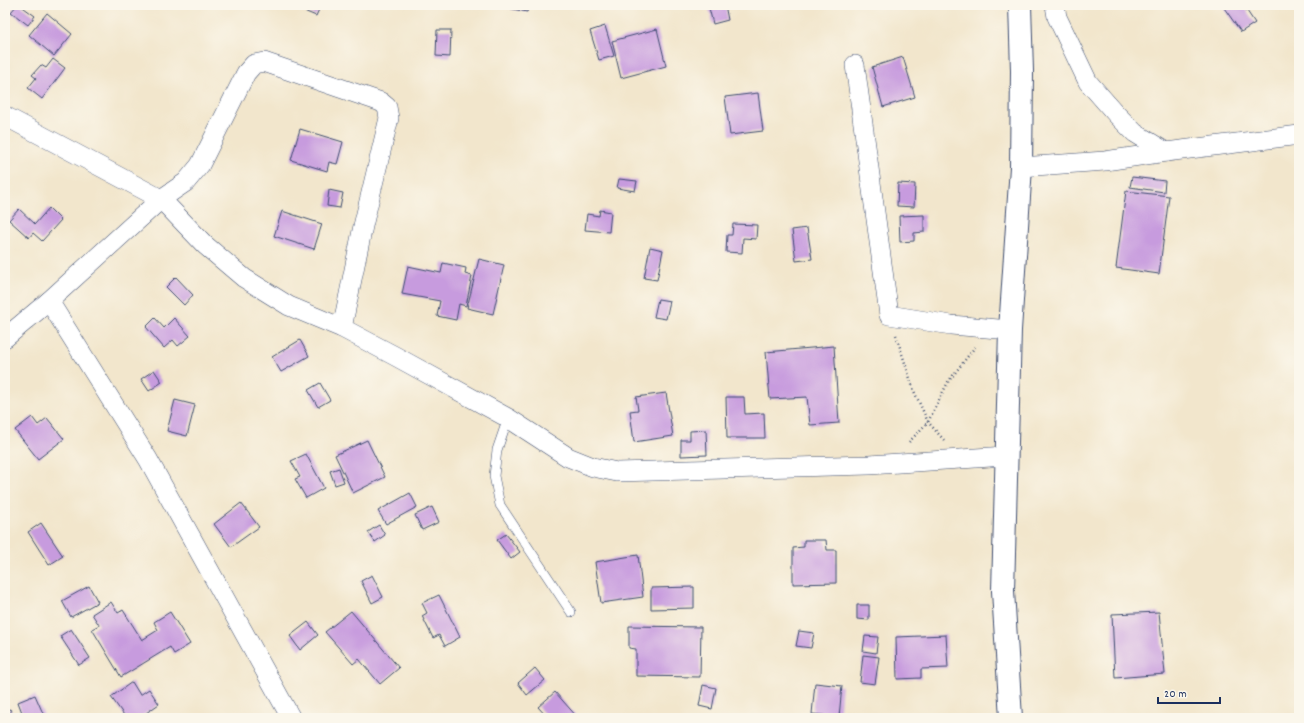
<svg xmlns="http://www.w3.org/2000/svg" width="1304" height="723" viewBox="0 0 1304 723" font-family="Dekko,sans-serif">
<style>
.building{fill:#c79bde}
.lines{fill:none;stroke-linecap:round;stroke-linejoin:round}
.lane-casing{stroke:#3b4a6e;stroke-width:10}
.street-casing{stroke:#3b4a6e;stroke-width:20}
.secondary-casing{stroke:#3b4a6e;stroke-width:24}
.path{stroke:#3b4a6e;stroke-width:2.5;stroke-dasharray:1 3;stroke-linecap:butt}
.lane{stroke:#fff;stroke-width:9}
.street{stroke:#fff;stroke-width:19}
.secondary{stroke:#fff;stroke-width:22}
</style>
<rect width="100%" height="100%" fill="#fbf7ec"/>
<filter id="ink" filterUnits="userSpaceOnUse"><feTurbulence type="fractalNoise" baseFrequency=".025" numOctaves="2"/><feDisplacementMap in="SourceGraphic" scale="8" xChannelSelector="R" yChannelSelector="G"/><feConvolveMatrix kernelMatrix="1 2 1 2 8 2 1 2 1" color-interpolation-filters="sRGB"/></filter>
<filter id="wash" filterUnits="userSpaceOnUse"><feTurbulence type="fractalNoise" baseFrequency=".012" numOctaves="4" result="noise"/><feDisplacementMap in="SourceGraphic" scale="16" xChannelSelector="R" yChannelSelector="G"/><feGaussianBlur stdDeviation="0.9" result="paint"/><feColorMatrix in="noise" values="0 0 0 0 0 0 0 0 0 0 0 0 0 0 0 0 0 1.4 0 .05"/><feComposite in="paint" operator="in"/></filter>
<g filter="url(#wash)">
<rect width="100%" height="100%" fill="#f2e6cc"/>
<g id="blocks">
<g class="building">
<path d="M17 5H20L35 16 28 25 11 12Z"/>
<path d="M306 5H321L316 16 304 11Z"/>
<path d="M494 5H529L527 12Z"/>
<path d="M722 5H725L728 20 713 24 709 8Z"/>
<path d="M1222 5H1243L1255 23 1241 32Z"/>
<path d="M47 13 72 34 54 56 29 35Z"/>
<path d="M605 26 614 56 599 60 590 31Z"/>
<path d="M657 29 666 66 621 78 612 41Z"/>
<path d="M437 30H451L450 57 436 56Z"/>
<path d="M903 57 915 97 883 107 872 67Z"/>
<path d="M53 59 65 68 42 99 28 88 36 78 32 75 41 65 46 68Z"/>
<path d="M758 93 763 131 730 135 725 97Z"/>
<path d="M300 129 343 142 337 164 329 162 327 171 291 160Z"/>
<path d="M1132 177 1165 181 1164 192 1130 187Z"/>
<path d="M619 179 637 181 635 191 617 188Z"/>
<path d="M898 183 915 184 914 207 897 206Z"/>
<path d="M329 190 343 193 340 208 327 206Z"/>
<path d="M1126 191 1169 196 1159 274 1116 268Z"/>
<path d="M49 208 61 220 42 241 33 233 29 238 9 220 19 209 35 224Z"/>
<path d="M600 210 611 212 609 232 585 230 587 214 599 216Z"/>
<path d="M282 211 322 224 314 249 274 236Z"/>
<path d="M924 215V232L914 233V241L900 242 899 216Z"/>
<path d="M733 224 757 225 756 239 743 238 742 253 726 252 727 235H732Z"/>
<path d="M807 228 812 259 796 261 792 230Z"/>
<path d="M650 247 663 250 657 280 644 278Z"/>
<path d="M479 259 504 265 493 314 467 308Z"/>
<path d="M443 263 466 268 465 274 472 276 466 306 459 304 456 320 437 316 440 301 402 294 408 266 441 273Z"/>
<path d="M176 277 193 295 184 305 166 287Z"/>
<path d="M658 299 670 301 666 319 654 317Z"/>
<path d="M155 318 164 328 174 318 190 336 178 346 173 340 164 348 146 327Z"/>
<path d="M300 340 309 356 281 372 272 357Z"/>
<path d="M834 346 839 423 810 425 807 397 770 399 766 352Z"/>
<path d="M154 370 162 382 149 391 141 379Z"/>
<path d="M320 383 330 400 318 407 308 390Z"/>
<path d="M666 393 673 436 634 442 630 411 638 410 636 397Z"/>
<path d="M726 397H744L745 414 764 413 765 438H727Z"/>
<path d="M175 400 195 405 187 436 167 431Z"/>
<path d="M32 417 38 425 47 418 64 439 38 459 15 430Z"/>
<path d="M706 430 707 455 681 456V440H690V431Z"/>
<path d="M367 440 385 477 353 493 335 455Z"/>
<path d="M306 454 324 488 306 498 295 479 300 477 291 461Z"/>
<path d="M339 468 344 482 335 485 330 471Z"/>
<path d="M410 493 417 507 386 524 378 511Z"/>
<path d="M241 503 259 527 231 547 214 524Z"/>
<path d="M432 507 439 522 422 530 415 515Z"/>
<path d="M41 523 63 556 49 565 28 532Z"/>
<path d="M379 525 385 535 375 542 368 532Z"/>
<path d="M506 534 520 552 511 559 497 540Z"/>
<path d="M804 540H826L827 550H836V583L793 584V548L804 547Z"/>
<path d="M638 555 643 597 601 603 595 562Z"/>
<path d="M372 575 383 597 372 603 361 581Z"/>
<path d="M89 586 98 602 71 617 62 601Z"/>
<path d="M694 587V608L651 609V588Z"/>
<path d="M439 595 460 637 445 646 439 635 433 638 422 616 427 613 422 603Z"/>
<path d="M111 602 118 613 123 610 142 640 158 630 154 622 170 612 190 644 174 654 170 647 121 677 92 629 99 625 92 614Z"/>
<path d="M857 605H869V620L857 619Z"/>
<path d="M351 611 399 668 380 684 359 659 353 664 325 632Z"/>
<path d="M1159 612 1165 674 1115 678 1112 614Z"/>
<path d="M308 622 318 635 300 650 290 636Z"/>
<path d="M629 626 701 627 700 677 636 676V649L629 648Z"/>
<path d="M71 629 90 658 79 665 60 636Z"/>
<path d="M799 631 814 633 811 648 796 646Z"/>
<path d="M946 635 948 668 921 669V678L897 679 896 637Z"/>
<path d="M865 636 878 637 876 653 863 651Z"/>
<path d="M863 655 879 657 875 684 860 682Z"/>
<path d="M535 668 545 680 527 695 518 683Z"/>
<path d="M132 682 140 695 149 689 159 704 139 718H126L111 697Z"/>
<path d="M815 683 842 686 839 717 812 714Z"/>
<path d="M703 685 716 688 712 709 699 706Z"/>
<path d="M555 692 578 718H548L538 707Z"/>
<path d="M35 695 45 718H24L18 702Z"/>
<path d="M10 709 14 718H5V711Z"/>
</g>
</g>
</g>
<g filter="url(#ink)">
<use href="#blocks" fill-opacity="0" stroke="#3b4a6e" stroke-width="1"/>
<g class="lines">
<g class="lane-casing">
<path id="lane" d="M508 418 497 450 494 476 500 505 571 612"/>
</g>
<g class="street-casing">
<g id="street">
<path d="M1055 5 1057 17 1088 82 1116 114 1135 133 1166 152 1299 135"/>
<path d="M855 65 889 315 951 325 1010 330"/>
<path d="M5 116 161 199 205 245 244 278 289 306 342 328 395 356 508 418 568 457 593 467 617 472 869 465 1006 456"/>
<path d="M1021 167 1105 161 1166 152"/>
<path d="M49 301 148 459 291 718"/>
<path d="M5 338 49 301 161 199 186 182 200 165 246 73 254 64 264 62 381 102 387 107 389 118 363 226 342 328"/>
</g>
</g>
<g class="secondary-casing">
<path id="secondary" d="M1011 718 1003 591 1010 330 1021 167 1022 71 1020 5"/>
</g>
<g class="path">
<path d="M896 335 914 391 928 422 944 440"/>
<path d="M909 442 928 422 948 382 975 347"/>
</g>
<use href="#lane" class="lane"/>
<use href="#street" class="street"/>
<use href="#secondary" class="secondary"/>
</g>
</g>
<rect width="1304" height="723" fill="none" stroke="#fbf7ec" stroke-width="20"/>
<path d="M1158 697v6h62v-6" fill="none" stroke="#1b2f5e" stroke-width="2"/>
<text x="1164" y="697" font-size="12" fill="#1b2f5e" stroke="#fbf7ec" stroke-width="3" paint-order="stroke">20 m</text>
</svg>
